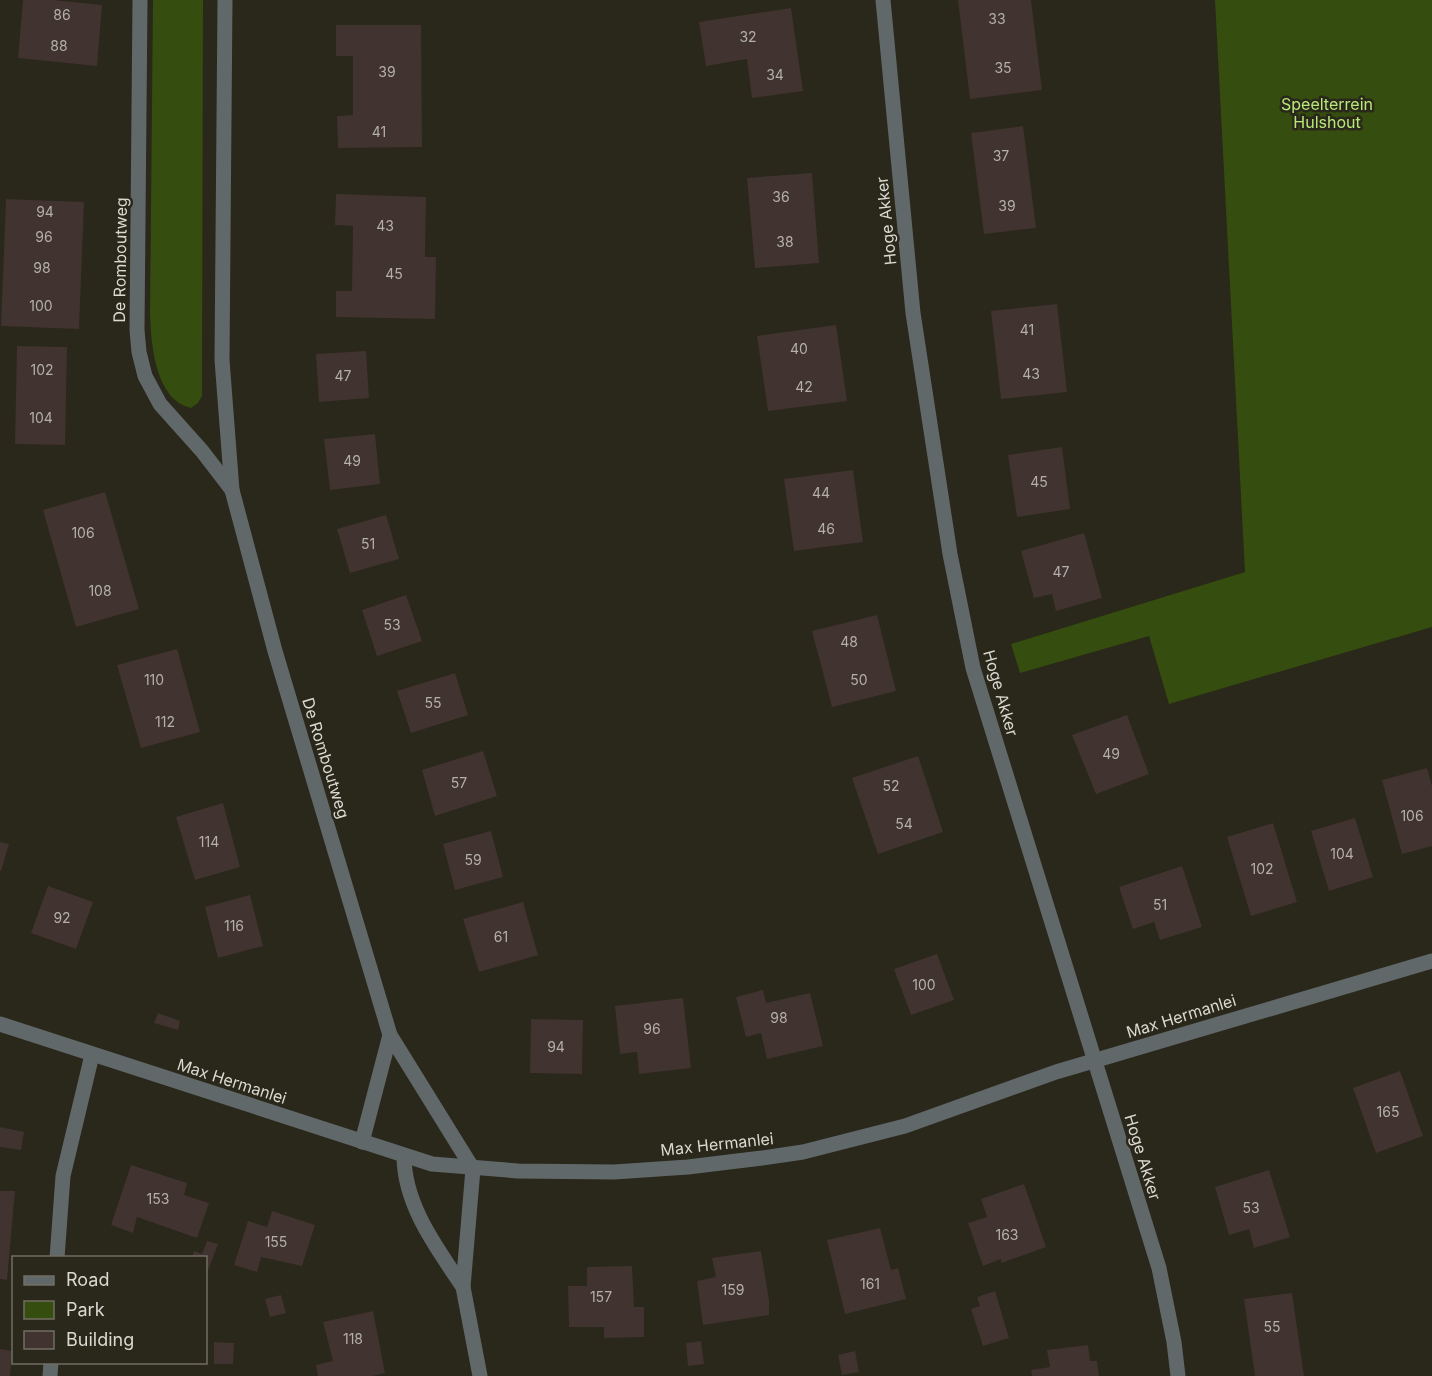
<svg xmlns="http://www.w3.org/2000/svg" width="1432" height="1376" viewBox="0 0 1432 1376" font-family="Inter,sans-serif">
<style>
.green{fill:#354d0e}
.building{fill:#413330}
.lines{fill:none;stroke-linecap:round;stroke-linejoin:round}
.minor{stroke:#616869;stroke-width:15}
.labels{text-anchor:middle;stroke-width:5;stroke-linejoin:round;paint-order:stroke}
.number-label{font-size:14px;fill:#b4b0a9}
.park-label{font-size:16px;fill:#b8e878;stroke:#2a271b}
.street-label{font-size:16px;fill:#dbd9d1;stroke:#2a271b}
</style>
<rect width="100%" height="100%" fill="#2a271b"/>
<g class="green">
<path d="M153 0H203L202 396 198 403 191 408C155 400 151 344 150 314Z"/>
<path d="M1215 0H1432V627L1169 704 1149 636 1020 673 1011 644 1245 572Z"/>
</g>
<g class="building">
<path d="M23 0H53L102 5 97 66 18 58Z"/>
<path d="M958 0H1031L1042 90 970 99Z"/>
<path d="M791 8 803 91 752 98 747 59 706 66 699 22Z"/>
<path d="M336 25H421L422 147 338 148 337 116 353 115V56H336Z"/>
<path d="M1023 126 1036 228 984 234 971 133Z"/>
<path d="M812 173 819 263 755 268 747 178Z"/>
<path d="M336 194 426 197 425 257H436L435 319 336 317V291H352L353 226 335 225Z"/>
<path d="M6 199 84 202 79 329 1 326Z"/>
<path d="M1057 304 1067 392 1001 399 991 311Z"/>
<path d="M836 325 847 401 768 411 757 336Z"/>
<path d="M17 346 67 347 65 445 15 444Z"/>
<path d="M366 351 369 398 319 402 316 354Z"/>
<path d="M375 434 380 484 330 490 324 439Z"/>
<path d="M1062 447 1070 509 1017 517 1008 455Z"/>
<path d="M853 470 863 542 794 551 784 479Z"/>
<path d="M105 492 139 609 76 627 43 510Z"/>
<path d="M386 515 399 559 350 573 337 529Z"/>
<path d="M1084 533 1102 598 1056 611 1052 594 1034 598 1021 551Z"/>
<path d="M406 595 422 641 377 656 362 610Z"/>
<path d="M877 615 896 691 832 707 812 631Z"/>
<path d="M177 649 200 732 141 748 117 665Z"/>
<path d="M455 673 468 715 411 733 397 691Z"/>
<path d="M1127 715 1149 774 1096 794 1072 735Z"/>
<path d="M483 751 497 796 435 816 422 770Z"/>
<path d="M918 756 943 832 878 854 852 778Z"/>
<path d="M1427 768 1432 786V846L1402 854 1382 780Z"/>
<path d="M223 803 240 867 195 880 176 817Z"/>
<path d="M1355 818 1373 877 1329 891 1311 831Z"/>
<path d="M1273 823 1297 902 1251 916 1227 837Z"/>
<path d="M491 831 503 877 455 890 443 844Z"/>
<path d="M0 842 9 844 1 871H0Z"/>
<path d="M1182 866 1202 927 1160 940 1154 922 1133 929 1119 887Z"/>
<path d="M48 886 93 902 76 949 31 933Z"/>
<path d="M250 895 263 946 218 958 205 907Z"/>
<path d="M523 902 538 955 479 972 463 919Z"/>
<path d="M937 954 954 1000 911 1015 894 969Z"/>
<path d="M763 990 766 1003 810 993 823 1046 767 1059 761 1033 746 1037 736 997Z"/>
<path d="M683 998 691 1068 639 1074 637 1052 620 1054 615 1006Z"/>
<path d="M158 1013 180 1021 178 1030 154 1023Z"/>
<path d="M531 1019 583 1020 582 1074 530 1073Z"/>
<path d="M1400 1071 1423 1136 1376 1153 1353 1088Z"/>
<path d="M0 1127 24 1132 21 1150 0 1147Z"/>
<path d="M131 1165 187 1183 184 1195 209 1203 197 1238 137 1217 133 1233 111 1225Z"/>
<path d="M1269 1170 1290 1237 1254 1248 1249 1229 1229 1235 1215 1187Z"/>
<path d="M1024 1184 1046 1247 1001 1263V1259L983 1266 968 1223 987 1217 981 1199Z"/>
<path d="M0 1191H15L7 1280 0 1279Z"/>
<path d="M272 1211 315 1225 302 1266 261 1257 257 1272 234 1265 248 1221 267 1227Z"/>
<path d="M880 1228 891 1270 898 1268 906 1299 845 1314 827 1240Z"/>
<path d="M207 1241 218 1244 206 1276V1257H192L194 1251 202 1254Z"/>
<path d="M761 1251 769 1300V1315L703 1325 697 1281 716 1277 712 1258Z"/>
<path d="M632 1266 634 1307H644V1337L604 1338V1327H569L568 1286H587V1267Z"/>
<path d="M995 1291 1009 1338 983 1346 971 1309 980 1306 977 1297Z"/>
<path d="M1292 1293 1304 1376H1255L1244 1299Z"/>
<path d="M281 1295 286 1313 270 1317 265 1299Z"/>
<path d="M373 1311 385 1373 373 1376H318L316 1365 333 1361 323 1322Z"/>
<path d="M701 1341 704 1364 688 1366 686 1343Z"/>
<path d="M214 1342 234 1343 233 1364H214Z"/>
<path d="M1088 1345 1090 1361H1097L1099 1376H1032L1031 1370 1050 1367 1047 1350Z"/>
<path d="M0 1349 12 1351 10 1376H0Z"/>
<path d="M855 1351 859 1372 842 1375 838 1355Z"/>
</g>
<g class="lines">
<g class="minor">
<path d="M140 0 137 330 139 352 145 376 160 404 202 451 232 490"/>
<path d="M225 0 222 360 232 490 275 651 390 1035 473 1169 463 1287 480 1376"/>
<path d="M883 0 913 313 950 554 973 668 1159 1268 1174 1342 1178 1376"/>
<path d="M0 1024 432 1164 518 1171 614 1172 688 1167 762 1158 803 1152 905 1126 1056 1072 1432 961"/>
<path d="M362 1142 390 1035"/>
<path d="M404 1156C404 1205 437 1248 463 1287"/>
<path d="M57 1258 63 1176 92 1055"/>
<path d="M50 1376 51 1362"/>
</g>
</g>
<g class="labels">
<g class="number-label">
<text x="62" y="20">86</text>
<text x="997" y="24">33</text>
<text x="748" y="42">32</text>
<text x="59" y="51">88</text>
<text x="1003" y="73">35</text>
<text x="387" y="77">39</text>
<text x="775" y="80">34</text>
<text x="379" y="137">41</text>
<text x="1001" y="161">37</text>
<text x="781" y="202">36</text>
<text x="1007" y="211">39</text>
<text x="45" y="217">94</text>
<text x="385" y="231">43</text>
<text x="44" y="242">96</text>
<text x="785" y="247">38</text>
<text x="42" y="273">98</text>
<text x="394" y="279">45</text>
<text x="41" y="311">100</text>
<text x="1027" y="335">41</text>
<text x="799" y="354">40</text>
<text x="42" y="375">102</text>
<text x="1031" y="379">43</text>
<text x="343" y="381">47</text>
<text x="804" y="392">42</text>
<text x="41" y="423">104</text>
<text x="352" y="466">49</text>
<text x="1039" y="487">45</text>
<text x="821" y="498">44</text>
<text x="826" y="534">46</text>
<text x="83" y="538">106</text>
<text x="368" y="549">51</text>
<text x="1061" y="577">47</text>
<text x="100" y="596">108</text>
<text x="392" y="630">53</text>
<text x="849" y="647">48</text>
<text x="154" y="685">110</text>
<text x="859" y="685">50</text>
<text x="433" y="708">55</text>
<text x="165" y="727">112</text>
<text x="1111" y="759">49</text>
<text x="459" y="788">57</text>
<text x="891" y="791">52</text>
<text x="1412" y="821">106</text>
<text x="904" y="829">54</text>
<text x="209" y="847">114</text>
<text x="1342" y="859">104</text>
<text x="473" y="865">59</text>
<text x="1262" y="874">102</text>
<text x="1160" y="910">51</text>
<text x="62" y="923">92</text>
<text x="234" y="931">116</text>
<text x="501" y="942">61</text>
<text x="924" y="990">100</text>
<text x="779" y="1023">98</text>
<text x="652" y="1034">96</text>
<text x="556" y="1052">94</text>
<text x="1388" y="1117">165</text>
<text x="158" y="1204">153</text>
<text x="1251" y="1213">53</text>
<text x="1007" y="1240">163</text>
<text x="276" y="1247">155</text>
<text x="870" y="1289">161</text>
<text x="733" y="1295">159</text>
<text x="601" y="1302">157</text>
<text x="1272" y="1332">55</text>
<text x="353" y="1344">118</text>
</g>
<g class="park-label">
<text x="1327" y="110">Speelterrein<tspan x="1327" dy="18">Hulshout</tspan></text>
</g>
<g class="street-label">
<text transform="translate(886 221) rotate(-96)" y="6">Hoge Akker</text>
<text transform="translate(120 260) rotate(-89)" y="6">De Romboutweg</text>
<text transform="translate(1001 693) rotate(74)" y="6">Hoge Akker</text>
<text transform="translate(326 758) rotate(73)" y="6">De Romboutweg</text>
<text transform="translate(1181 1016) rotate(-17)" y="6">Max Hermanlei</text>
<text transform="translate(232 1081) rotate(18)" y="6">Max Hermanlei</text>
<text transform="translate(717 1144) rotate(-6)" y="6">Max Hermanlei</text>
<text transform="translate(1143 1157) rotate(73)" y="6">Hoge Akker</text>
</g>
</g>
<rect x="12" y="1256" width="195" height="108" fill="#2a271b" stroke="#716e64" stroke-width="1.5"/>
<rect x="24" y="1276" width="30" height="9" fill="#616869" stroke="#716e64" stroke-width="1.5"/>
<text x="66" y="1286" font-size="18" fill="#dbd9d1">Road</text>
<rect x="24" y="1301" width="30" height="18" fill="#354d0e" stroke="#716e64" stroke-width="1.5"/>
<text x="66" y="1316" font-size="18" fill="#dbd9d1">Park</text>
<rect x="24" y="1331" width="30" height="18" fill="#413330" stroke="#716e64" stroke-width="1.5"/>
<text x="66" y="1346" font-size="18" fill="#dbd9d1">Building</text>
</svg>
